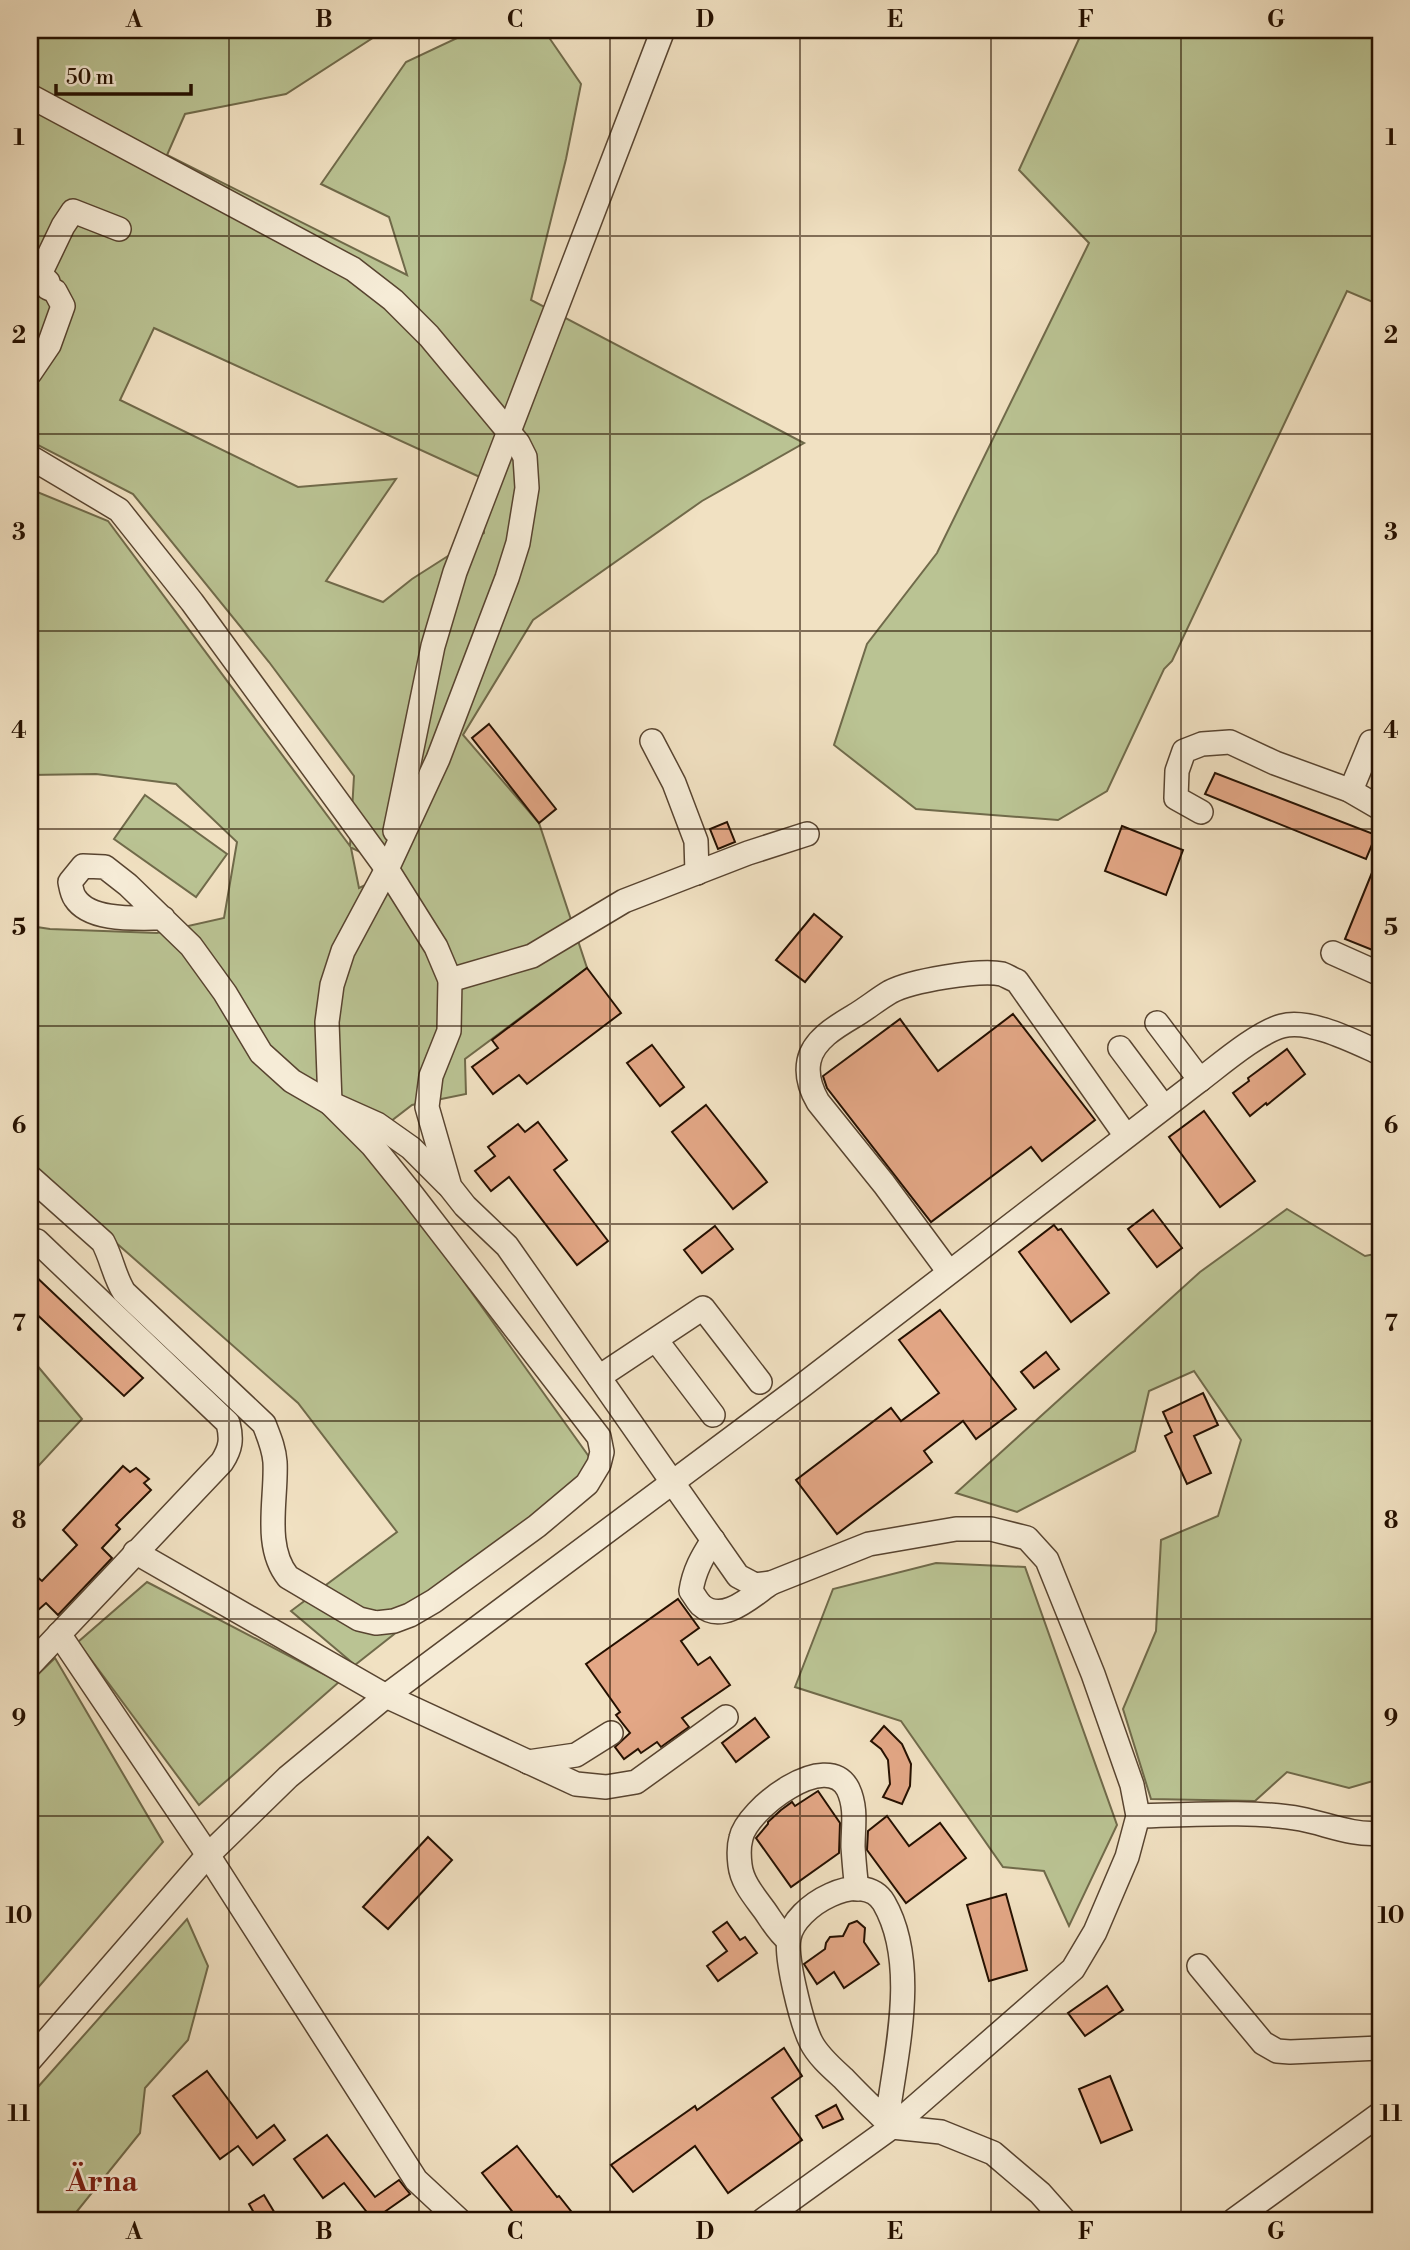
<svg xmlns="http://www.w3.org/2000/svg" width="1410" height="2250" viewBox="0 0 1410 2250" font-family="'Libre Bodoni',serif">
<style>
.green{fill:#bac393;stroke:#706a4a;stroke-width:2;fill-rule:evenodd}
.building{fill:#e3a786;stroke:#251000;stroke-width:2}
.lines{fill:none;stroke-linecap:round;stroke-linejoin:round}
.minor-casing{stroke:#584430;stroke-width:26}
.minor{stroke:#f6ecd7;stroke-width:23}
.grid{fill:none;stroke:#251000;stroke-width:2;stroke-opacity:0.55}
.labels{text-anchor:middle;stroke-width:5;stroke-linejoin:round;paint-order:stroke}
.district-label{font-size:30px;font-weight:bold;fill:#7a1f14;stroke:#f6ecd7}
.neatline{fill:none;stroke:#251000;stroke-width:2.5}
.grid-label{font-size:23px;text-anchor:middle;font-weight:bold;fill:#251000}
</style>
<rect width="100%" height="100%" fill="#f1e1c2"/>
<filter id="stains"><feTurbulence type="fractalNoise" baseFrequency=".00286" numOctaves="4"/><feColorMatrix values="0 0 0 0 .2 0 0 0 0 .09 0 0 0 0 .02 0 0 0 .5 -.17"/></filter>
<radialGradient id="worn" r=".72"><stop offset=".6" stop-color="#630" stop-opacity="0"/><stop offset="1" stop-color="#630" stop-opacity=".3"/></radialGradient>
<g class="green">
<path d="M30 30H385L286 94 185 114 167 155 407 275 389 217 321 184 406 62 474 30H527L548 36 581 84 566 159 531 300 804 443 702 501 533 620 463 735 539 823 587 968 465 1059 466 1094 412 1105 364 1142 600 1472 355 1665 291 1611 397 1532 298 1403 30 1167V926L50 929 157 933 224 918 237 842 176 784 96 774 30 775V489L108 521 350 846 354 776 269 662 133 494 30 441ZM154 328 482 478 484 533 412 579 383 602 326 581 396 479 298 487 120 400ZM351 848H352L398 870 359 888Z"/>
<path d="M1083 30H1380V305L1347 291 1172 661 1164 669 1107 791 1058 820 916 809 834 745 867 644 937 553 1089 243 1019 170Z"/>
<path d="M145 795 227 854 196 897 114 839Z"/>
<path d="M1287 1209 1365 1256 1380 1253V1779L1349 1788 1287 1772 1255 1801 1151 1799 1123 1709 1156 1631 1161 1540 1218 1516 1241 1440 1194 1371 1149 1391 1135 1451 1017 1512 956 1493 1200 1272Z"/>
<path d="M30 1357 82 1419 30 1475Z"/>
<path d="M936 1563 1025 1567 1117 1825 1069 1926 1044 1871 1003 1867 901 1721 795 1687 833 1589Z"/>
<path d="M147 1582 339 1682 199 1805 78 1642Z"/>
<path d="M55 1658 163 1842 30 1997V1682Z"/>
<path d="M187 1919 208 1966 188 2040 145 2088 140 2133 70 2220H30V2096Z"/>
</g>
<g class="building">
<path d="M489 724 556 809 539 823 472 738Z"/>
<path d="M1215 773 1376 835 1366 859 1205 794Z"/>
<path d="M727 822 735 842 718 849 710 829Z"/>
<path d="M1122 826 1183 850 1166 895 1105 871Z"/>
<path d="M1380 853V953L1345 939Z"/>
<path d="M814 914 842 937 805 982 776 960Z"/>
<path d="M587 968 621 1013 527 1084 519 1075 493 1094 472 1067 498 1048 492 1040Z"/>
<path d="M1013 1014 1095 1120 1042 1161 1031 1147 931 1222 827 1088 823 1076 900 1019 938 1071Z"/>
<path d="M652 1045 684 1087 660 1106 627 1063Z"/>
<path d="M1287 1049 1305 1074 1267 1105 1266 1103 1250 1116 1233 1093 1249 1081 1248 1078Z"/>
<path d="M706 1105 767 1182 733 1209 672 1132Z"/>
<path d="M1204 1111 1255 1181 1220 1207 1169 1137Z"/>
<path d="M538 1122 567 1160 554 1170 608 1241 577 1265 509 1177 491 1191 475 1171 495 1156 488 1147 518 1124 525 1132Z"/>
<path d="M1153 1210 1182 1248 1157 1267 1128 1229Z"/>
<path d="M1054 1225 1058 1230 1061 1229 1109 1293 1071 1322 1019 1252Z"/>
<path d="M715 1226 733 1249 702 1273 684 1250Z"/>
<path d="M30 1271 143 1378 124 1396 30 1308Z"/>
<path d="M940 1310 1016 1409 976 1439 963 1421 924 1451 932 1462 837 1534 796 1480 891 1408 901 1421 939 1393 899 1340Z"/>
<path d="M1046 1352 1059 1369 1034 1388 1021 1372Z"/>
<path d="M1203 1393 1218 1425 1194 1436 1211 1473 1187 1484 1165 1436 1172 1432 1163 1412Z"/>
<path d="M123 1466 130 1472 136 1468 149 1479 144 1483 151 1490 116 1525 120 1529 102 1548 112 1558 58 1615 46 1603 37 1611 30 1605V1571L42 1581 77 1545 63 1530Z"/>
<path d="M678 1599 699 1628 681 1641 698 1665 710 1657 730 1685 682 1718 689 1727 661 1747 657 1742 641 1753 638 1749 624 1759 615 1747 630 1733 616 1715 620 1712 586 1664Z"/>
<path d="M755 1718 769 1737 736 1762 722 1743Z"/>
<path d="M884 1726 902 1744 911 1764 910 1786 902 1804 883 1797 890 1784 888 1760 881 1749 871 1741Z"/>
<path d="M818 1791 840 1823 839 1853 791 1887 756 1838 768 1824V1822L781 1810 792 1802 795 1806Z"/>
<path d="M887 1816 909 1846 940 1823 966 1858 906 1903 867 1850 868 1831Z"/>
<path d="M428 1837 452 1860 388 1929 363 1907Z"/>
<path d="M1006 1894 1027 1970 989 1981 967 1905Z"/>
<path d="M857 1921 865 1928 864 1942 879 1964 844 1988 834 1972 817 1984 804 1964 825 1949 826 1943 830 1937 843 1936 849 1924Z"/>
<path d="M727 1922 740 1940 745 1937 757 1953 718 1981 707 1966 727 1951 713 1932Z"/>
<path d="M1107 1986 1123 2010 1085 2036 1068 2013Z"/>
<path d="M784 2048 802 2076 772 2098 802 2140 728 2193 695 2146 633 2192 611 2165 695 2106 697 2110Z"/>
<path d="M207 2071 257 2138 274 2125 285 2140 253 2165 238 2146 220 2159 173 2096Z"/>
<path d="M1110 2076 1132 2130 1101 2143 1079 2089Z"/>
<path d="M836 2105 843 2119 823 2128 816 2116Z"/>
<path d="M327 2135 375 2197 399 2180 410 2194 373 2220 344 2183 323 2198 294 2159Z"/>
<path d="M517 2146 557 2197 559 2196 578 2220H519L482 2173Z"/>
<path d="M264 2195 279 2220H258L249 2204Z"/>
</g>
<g class="lines">
<g class="minor-casing">
<g id="minor">
<path d="M30 96 353 269 393 300 429 336 518 443 525 457 527 488 518 543 507 578 438 759 387 869 343 951 332 985 327 1022 330 1103 372 1145 410 1192 599 1437 602 1452 599 1464 587 1484 537 1526 434 1601 410 1615 394 1621 376 1623 359 1619 288 1577C263 1546 277 1498 275 1462 274 1448 269 1437 264 1424L124 1292C114 1276 112 1259 103 1242L30 1177"/>
<path d="M30 373 49 345 63 306 55 291 48 288V282L40 274 63 226 73 211 119 229"/>
<path d="M30 457 119 510 192 602 387 869 436 947 450 980 449 1031 431 1076 427 1107 450 1187 465 1206 507 1246 738 1576 755 1585 771 1583 869 1544 956 1529H991L1027 1538 1047 1560 1093 1674 1132 1785 1138 1816 1127 1857 1095 1932 1073 1969 892 2127 888 2113C897 2049 918 1962 884 1903 863 1867 794 1906 789 1938 785 1958 802 2024 811 2042 818 2056 832 2068 843 2078 859 2095 876 2111 892 2127"/>
<path d="M652 741 674 783 696 841 697 873"/>
<path d="M1349 790 1354 783 1371 742"/>
<path d="M1201 812 1176 798 1177 771 1184 751 1202 744 1230 742 1275 763 1349 790 1380 808"/>
<path d="M395 831 433 646 455 572 663 30"/>
<path d="M163 918C138 918 90 922 75 898 72 894 71 887 70 882L83 866 105 867 128 885 191 946 225 993 261 1053 292 1081 330 1103 377 1124 411 1148 447 1184"/>
<path d="M1333 953 1380 974"/>
<path d="M450 980 532 956 624 901 748 853 807 834"/>
<path d="M1157 1023 1200 1080"/>
<path d="M1120 1048 1164 1107"/>
<path d="M30 1248 37 1241 228 1423C232 1439 231 1448 222 1462L30 1665"/>
<path d="M949 1272 884 1184 818 1102C811 1090 806 1076 809 1061 813 1040 837 1026 854 1016 866 1009 878 999 890 992 910 981 980 969 1002 974 1007 976 1012 979 1017 981L1126 1136"/>
<path d="M656 1340 713 1415"/>
<path d="M599 1377 703 1308 760 1382"/>
<path d="M713 1540C702 1557 694 1571 691 1591 694 1595 697 1601 701 1605 723 1625 753 1595 771 1583"/>
<path d="M135 1552 386 1696 576 1784 606 1787 636 1782 726 1717"/>
<path d="M59 1634 208 1855 416 2180 459 2220"/>
<path d="M528 1762 576 1755 611 1733"/>
<path d="M1138 1816C1188 1815 1253 1810 1301 1819 1327 1824 1353 1836 1380 1833"/>
<path d="M788 1940C778 1932 772 1921 765 1911 755 1897 742 1883 740 1865 739 1857 739 1845 741 1838 747 1809 827 1748 848 1789 857 1808 853 1827 853 1847 854 1861 855 1875 857 1889"/>
<path d="M1199 1966 1263 2043 1277 2051 1290 2052 1380 2048"/>
<path d="M30 2060 208 1855 288 1777 386 1696 803 1385 1200 1080C1221 1064 1257 1033 1282 1026 1309 1018 1355 1042 1380 1053"/>
<path d="M763 2220 892 2127 941 2132 993 2153 1040 2193 1064 2220"/>
<path d="M1234 2220 1380 2114"/>
</g>
</g>
<use href="#minor" class="minor"/>
</g>
<path class="grid" d="M229 30V2220M419 30V2220M610 30V2220M800 30V2220M991 30V2220M1181 30V2220M30 236H1380M30 434H1380M30 631H1380M30 829H1380M30 1026H1380M30 1224H1380M30 1421H1380M30 1619H1380M30 1816H1380M30 2014H1380"/>
<g class="labels">
<g class="district-label">
<text x="102" y="2191">Ärna</text>
</g>
</g>
<rect width="1410" height="2250" fill="none" stroke="#f1e1c2" stroke-width="77"/>
<path d="M56 84v10h135v-10" fill="none" stroke="#251000" stroke-width="3.5"/>
<text x="66" y="84" font-size="21" fill="#251000" stroke="#f6ecd7" stroke-width="5" paint-order="stroke">50 m</text>
<rect x="38" y="38" width="1334" height="2174" class="neatline"/>
<g class="grid-label">
<text x="134" y="27">A</text>
<text x="324" y="27">B</text>
<text x="515" y="27">C</text>
<text x="705" y="27">D</text>
<text x="895" y="27">E</text>
<text x="1086" y="27">F</text>
<text x="1276" y="27">G</text>
<text x="19" y="145">1</text>
<text x="1391" y="145">1</text>
<text x="19" y="343">2</text>
<text x="1391" y="343">2</text>
<text x="19" y="540">3</text>
<text x="1391" y="540">3</text>
<text x="19" y="738">4</text>
<text x="1391" y="738">4</text>
<text x="19" y="935">5</text>
<text x="1391" y="935">5</text>
<text x="19" y="1133">6</text>
<text x="1391" y="1133">6</text>
<text x="19" y="1331">7</text>
<text x="1391" y="1331">7</text>
<text x="19" y="1528">8</text>
<text x="1391" y="1528">8</text>
<text x="19" y="1726">9</text>
<text x="1391" y="1726">9</text>
<text x="19" y="1923">10</text>
<text x="1391" y="1923">10</text>
<text x="19" y="2121">11</text>
<text x="1391" y="2121">11</text>
<text x="134" y="2239">A</text>
<text x="324" y="2239">B</text>
<text x="515" y="2239">C</text>
<text x="705" y="2239">D</text>
<text x="895" y="2239">E</text>
<text x="1086" y="2239">F</text>
<text x="1276" y="2239">G</text>
</g>
<rect width="100%" height="100%" filter="url(#stains)"/>
<rect width="100%" height="100%" fill="url(#worn)"/>
</svg>
